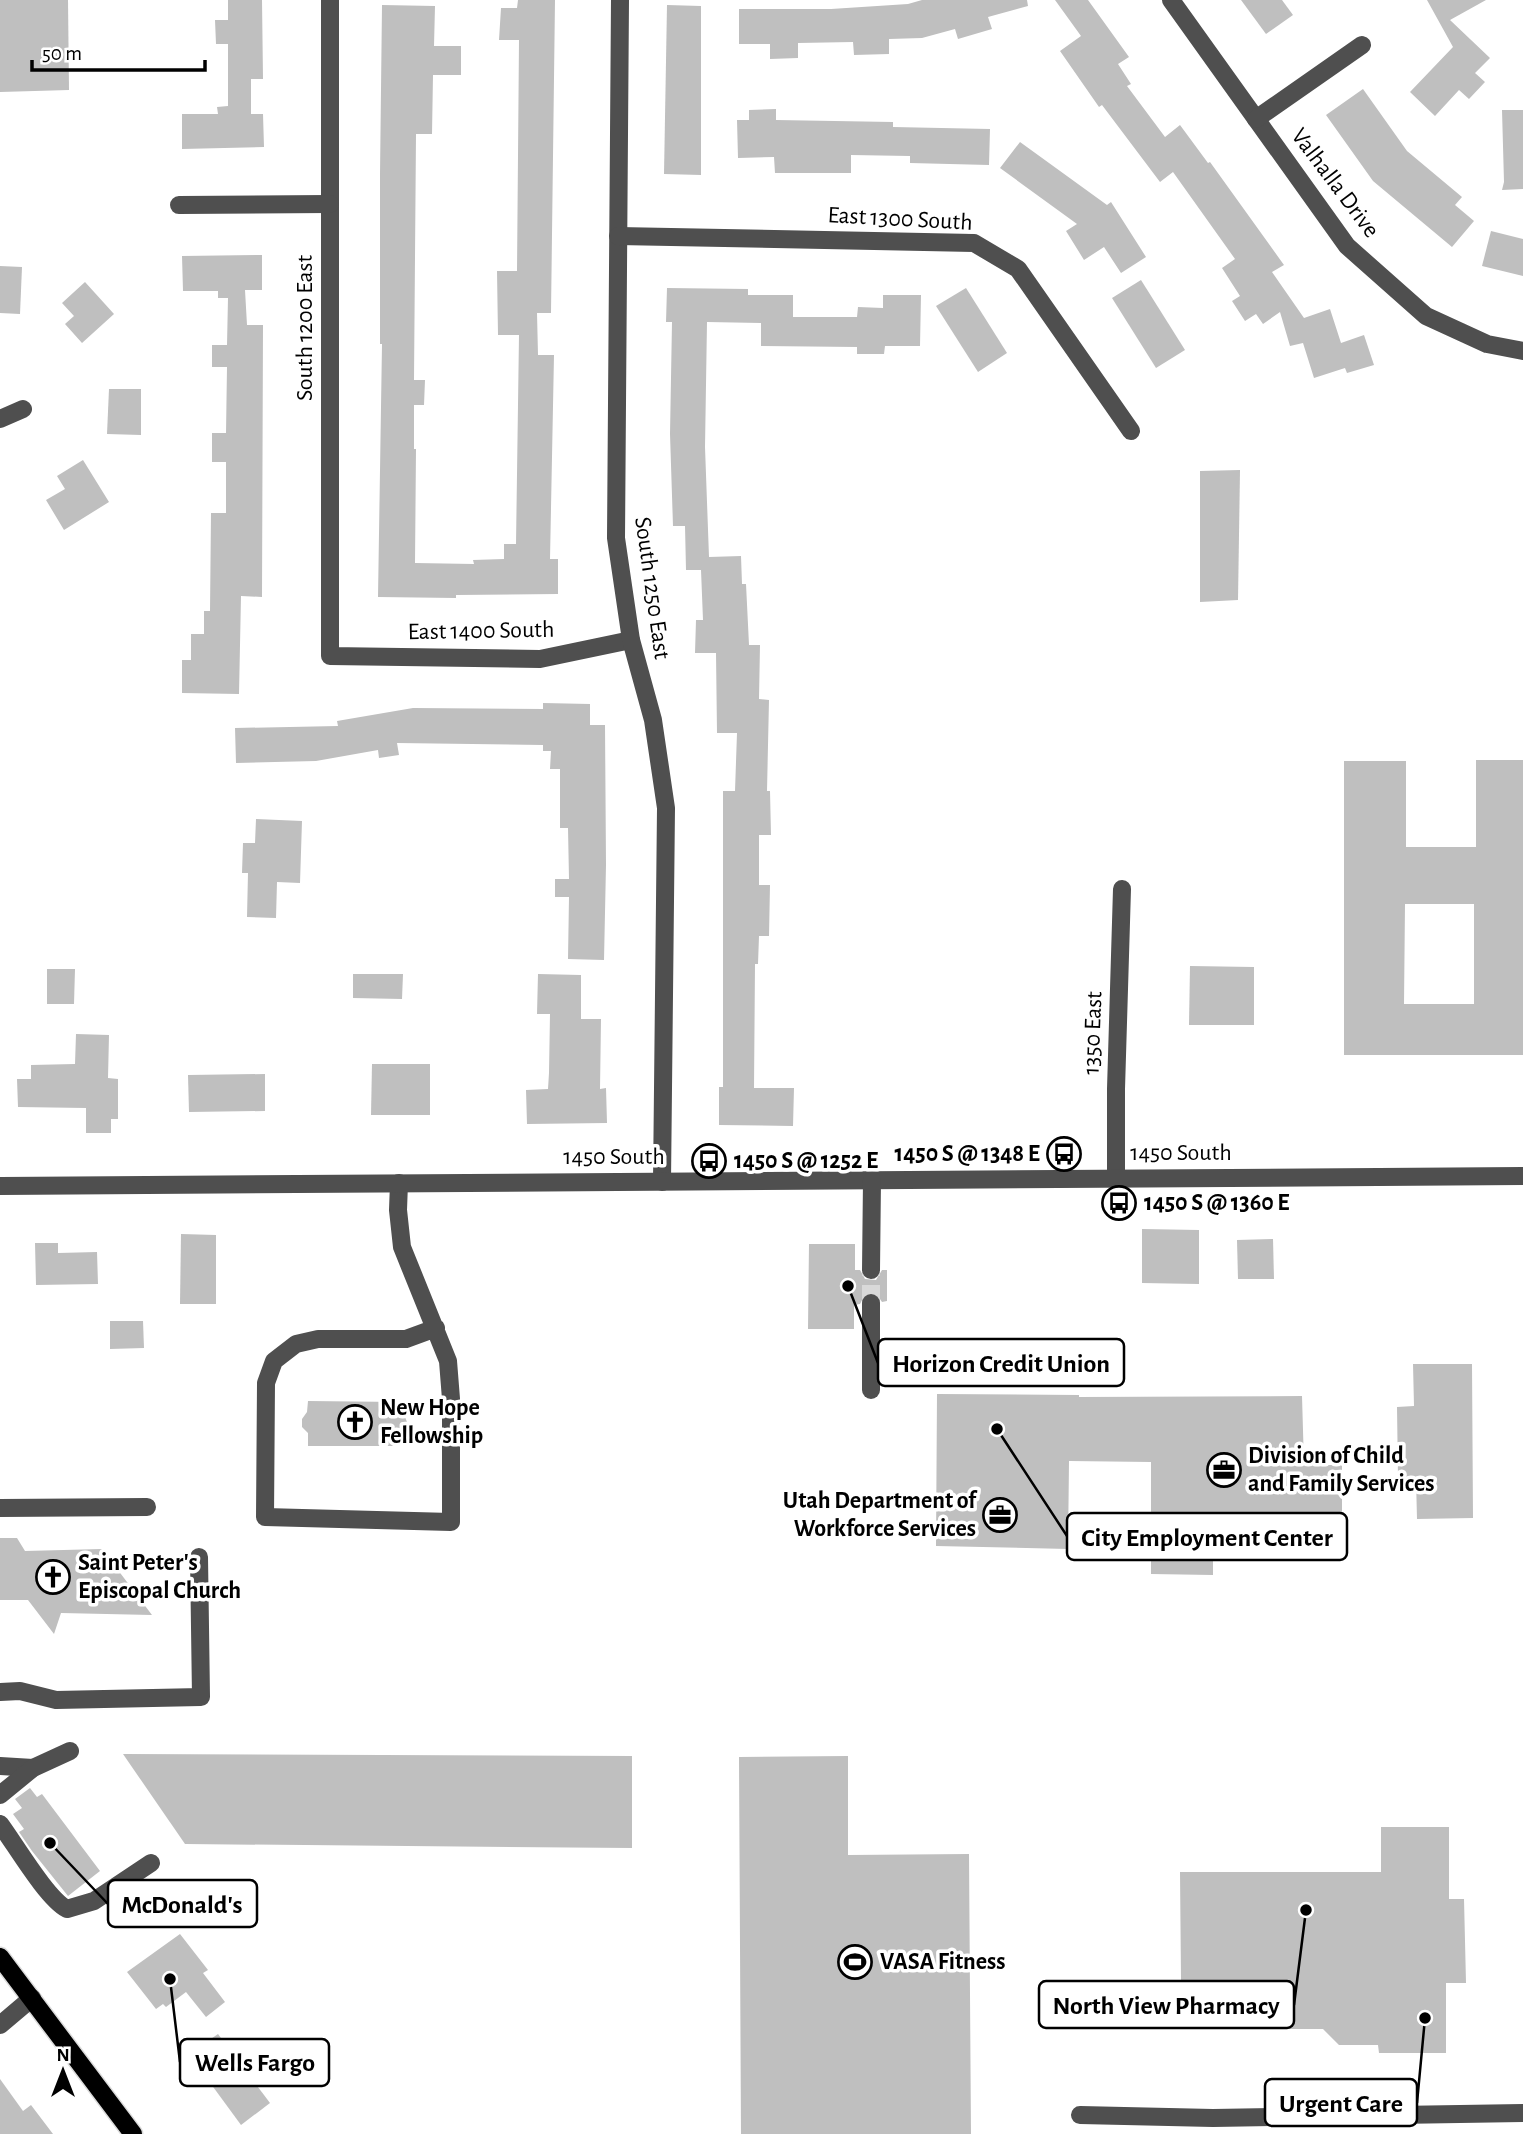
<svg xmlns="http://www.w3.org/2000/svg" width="1523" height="2134" viewBox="0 0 1523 2134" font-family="'Alegreya Sans',sans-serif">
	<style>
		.building { fill: #bfbfbf; fill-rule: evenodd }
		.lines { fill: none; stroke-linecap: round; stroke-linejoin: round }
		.minor-tunnel { stroke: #d9d9d9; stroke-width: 18; stroke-dasharray: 18 9; stroke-linecap: butt }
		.major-casing { stroke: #dbdbdb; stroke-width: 21 }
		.minor { stroke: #4f4f4f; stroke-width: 18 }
		.major { stroke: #000; stroke-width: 18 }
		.labels { text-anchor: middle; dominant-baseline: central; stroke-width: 7; stroke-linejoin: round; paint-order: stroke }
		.street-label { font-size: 24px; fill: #000; stroke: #fff }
		.poi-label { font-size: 24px; font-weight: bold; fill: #000; stroke: #fff; text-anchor: start }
		.leader { fill: none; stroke: #000; stroke-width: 2.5 }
		.callout-dot { fill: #000; stroke: #fff; stroke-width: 2.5 }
		.callout { fill: #fff; stroke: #000; stroke-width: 2.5 }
		.callout-label { font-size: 26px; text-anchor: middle; font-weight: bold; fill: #000 }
	</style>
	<rect width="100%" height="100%" fill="#fff"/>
	<!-- building -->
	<g class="building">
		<polygon points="0,0 68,0 69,90 0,92"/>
		<polygon points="228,0 262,0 263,79 251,79 251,114 263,114 264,147 182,149 182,114 218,114 217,107 228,106 228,44 216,44 215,20 228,20"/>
		<polygon points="518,0 555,0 551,313 537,313 538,355 554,355 550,559 558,559 558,594 456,595 456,598 378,597 382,344 380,344 380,174 382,5 435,6 434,46 461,46 461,75 433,75 432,134 416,134 414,380 425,380 424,405 414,405 414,449 416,449 415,563 474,564 473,560 504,559 504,544 516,544 519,335 498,335 497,271 517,271 519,40 499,40 501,8 517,8"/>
		<polygon points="922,0 1027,0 1028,6 988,17 992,29 958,39 955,29 922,38 889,39 889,54 854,55 853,42 798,43 798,58 770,59 770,44 739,44 739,9 831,9 908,4"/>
		<polygon points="1055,0 1088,0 1129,57 1118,64 1131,84 1127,86 1165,137 1180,125 1208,163 1210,162 1284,265 1272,272 1304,318 1330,309 1341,343 1364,335 1374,365 1347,373 1345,368 1314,378 1303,343 1290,346 1280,312 1263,324 1256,314 1245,321 1232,301 1240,296 1222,268 1235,259 1173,172 1160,182 1102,105 1099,107 1060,51 1081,36"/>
		<polygon points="1241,0 1282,0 1293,15 1266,34"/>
		<polygon points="1427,0 1486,0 1450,20 1490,58 1475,73 1485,82 1469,99 1459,90 1435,116 1410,92 1453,47"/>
		<polygon points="667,5 701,6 701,175 664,174"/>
		<polygon points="1363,89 1407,151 1462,197 1455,205 1474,221 1452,247 1373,181 1326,115"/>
		<polygon points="776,109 776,120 893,122 893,127 990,129 989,165 910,163 910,156 851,155 851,173 775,173 774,157 738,158 737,120 749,120 749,110"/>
		<polygon points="1502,110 1523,110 1523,189 1502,190 1504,182"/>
		<polygon points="1020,142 1107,205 1111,202 1146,257 1121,273 1104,247 1084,260 1066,231 1077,224 1000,168"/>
		<polygon points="1491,231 1523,239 1523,276 1482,266"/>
		<polygon points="262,255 262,290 245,290 247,325 263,325 262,597 241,596 239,694 182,693 182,660 191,660 191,634 204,634 204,611 210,611 211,513 226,513 226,462 212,462 212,433 226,433 227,367 212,367 212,345 227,345 228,298 218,298 218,291 183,291 182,256"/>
		<polygon points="0,266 22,267 20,314 0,313"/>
		<polygon points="1141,280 1185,350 1156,368 1112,298"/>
		<polygon points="85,282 114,314 82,343 65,324 74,316 62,303"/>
		<polygon points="667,288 748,289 748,295 793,295 793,317 857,317 858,307 883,308 883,295 921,295 920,346 885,346 884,354 857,354 857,347 761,346 761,323 707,322 705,447 709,557 741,556 742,584 746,584 749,645 760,645 759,699 769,700 767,791 770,791 771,835 759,835 759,885 770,885 769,936 759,936 758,964 755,964 754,1088 794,1088 793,1126 719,1125 719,1087 723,1087 723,791 735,791 737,733 717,733 716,653 695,653 696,620 703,620 701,570 686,570 685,526 673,526 670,434 672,322 666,322"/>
		<polygon points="966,288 1007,353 978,372 936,306"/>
		<polygon points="109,389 141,389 141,435 107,434"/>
		<polygon points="83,460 109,502 64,530 46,500 65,489 57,476"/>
		<polygon points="1240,470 1238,600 1200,602 1200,471"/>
		<polygon points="543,703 590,704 590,725 605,725 606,865 604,960 568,959 569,897 555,897 555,879 569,879 568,828 560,828 560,769 550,769 551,751 543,751 543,745 397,743 399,755 379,758 378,750 316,761 236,763 235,728 338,726 337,721 413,708 543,709"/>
		<path d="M1476,760H1523V1055H1344V761H1406V847H1476ZM1405,904H1474V1004H1404Z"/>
		<polygon points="256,819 302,821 300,883 277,882 276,918 247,917 248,873 242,873 243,843 255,843"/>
		<polygon points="1190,966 1254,967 1254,1025 1189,1025"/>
		<polygon points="47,969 75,969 74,1004 47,1004"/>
		<polygon points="353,974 403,974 402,999 353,998"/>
		<polygon points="538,974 581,975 581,1019 601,1019 600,1089 606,1088 607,1123 527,1124 526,1090 548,1089 549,1073 550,1014 537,1014"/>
		<polygon points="76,1034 109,1035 108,1078 118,1079 118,1119 111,1119 111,1133 86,1133 86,1108 18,1107 17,1079 31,1079 31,1065 75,1064"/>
		<polygon points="372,1064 430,1064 430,1115 371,1115"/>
		<polygon points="265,1074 265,1111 189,1112 188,1075"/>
		<polygon points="1142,1229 1199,1230 1199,1284 1142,1283"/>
		<polygon points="181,1234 216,1235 216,1304 180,1304"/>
		<polygon points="1273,1239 1274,1279 1238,1279 1237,1240"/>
		<polygon points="35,1243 58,1243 58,1253 97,1252 98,1284 36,1285"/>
		<polygon points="809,1244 855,1244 855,1270 860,1270 865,1279 876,1280 882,1270 887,1270 887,1301 882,1302 876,1293 865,1294 860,1304 854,1305 854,1329 808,1329"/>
		<polygon points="110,1321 143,1321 144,1348 110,1349"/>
		<polygon points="1413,1364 1472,1364 1473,1518 1417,1519 1416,1479 1398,1479 1397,1407 1414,1406"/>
		<polygon points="937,1394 1079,1395 1079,1397 1302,1396 1304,1465 1342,1465 1342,1530 1213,1531 1213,1575 1151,1574 1151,1462 1069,1461 1068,1549 936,1546"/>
		<polygon points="308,1401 399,1402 407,1422 407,1431 398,1446 308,1446 308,1433 302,1427 302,1419 307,1412"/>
		<polygon points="0,1538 17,1538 25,1551 102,1549 152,1615 61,1613 54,1634 28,1600 0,1600"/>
		<polygon points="123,1754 632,1756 632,1848 185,1844"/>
		<polygon points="848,1756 848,1855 969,1854 971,2134 741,2134 739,1757"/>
		<polygon points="30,1788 37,1797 42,1794 100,1871 68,1896 32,1851 19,1832 24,1829 13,1814 22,1808 15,1799"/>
		<polygon points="1381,1827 1449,1827 1449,1899 1464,1899 1466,1983 1446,1983 1446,2053 1379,2053 1378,2045 1339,2045 1323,2029 1287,2029 1287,2000 1248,2003 1248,1980 1181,1980 1180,1872 1381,1872"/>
		<polygon points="180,1934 208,1970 203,1973 225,2002 206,2017 186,1992 166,2007 163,2004 156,2009 127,1972"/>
		<polygon points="218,2034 270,2103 241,2125 189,2054"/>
		<polygon points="0,2079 23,2111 31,2105 53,2134 0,2134"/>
	</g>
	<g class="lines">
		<!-- minor-tunnel -->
		<polyline class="minor-tunnel" points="871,1303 871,1270"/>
		<!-- major casing -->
		<g class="major-casing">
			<polyline id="major" points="0,1957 133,2134"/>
		</g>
		<!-- minor -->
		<g class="minor">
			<polyline points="330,0 330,656 540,659 631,640"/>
			<polyline points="620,0 616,538 631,640 653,720 666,808 662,1182"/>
			<polyline points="1171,0 1347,246 1426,316 1487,344 1523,351"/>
			<polyline points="1256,119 1362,45"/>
			<polyline points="179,205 330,204"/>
			<polyline points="618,236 974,243 1018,269 1131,431"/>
			<polyline points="0,419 23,409"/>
			<polyline points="1116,1178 1116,1089 1122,889"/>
			<polyline points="399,1183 398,1210 402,1247 448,1361 451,1399 451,1522 265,1517 266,1383 274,1361 296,1344 318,1339 406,1339 436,1328"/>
			<polyline points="0,1186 1523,1176"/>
			<polyline points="871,1270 872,1180"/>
			<polyline points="871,1390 871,1303"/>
			<polyline points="0,1508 147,1507"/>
			<polyline points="0,1692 20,1691 56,1700 201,1697 199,1557"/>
			<polyline points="0,1766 33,1768"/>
			<polyline points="0,1795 33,1768 70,1751"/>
			<path d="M0,1824C15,1844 47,1899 67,1909L94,1901L151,1863"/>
			<polyline points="0,2025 32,1998"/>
			<polyline points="1080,2115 1213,2118 1523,2113"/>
		</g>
		<!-- major -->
		<use href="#major" class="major"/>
	</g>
	<!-- icons -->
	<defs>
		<g id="bus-ring" transform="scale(1.75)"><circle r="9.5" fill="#fff" stroke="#000" stroke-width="1.5"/><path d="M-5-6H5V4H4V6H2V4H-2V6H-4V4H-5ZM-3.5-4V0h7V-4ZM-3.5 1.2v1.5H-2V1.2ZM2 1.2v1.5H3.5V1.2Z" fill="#000"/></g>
		<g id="church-ring" transform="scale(1.75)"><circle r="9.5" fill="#fff" stroke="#000" stroke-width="1.5"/><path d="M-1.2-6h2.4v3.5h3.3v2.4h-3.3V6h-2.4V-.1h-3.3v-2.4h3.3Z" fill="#000"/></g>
		<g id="office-ring" transform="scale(1.75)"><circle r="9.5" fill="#fff" stroke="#000" stroke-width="1.5"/><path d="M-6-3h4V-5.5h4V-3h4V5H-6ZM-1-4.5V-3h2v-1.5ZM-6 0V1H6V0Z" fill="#000"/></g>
		<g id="stadium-ring" transform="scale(1.75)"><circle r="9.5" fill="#fff" stroke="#000" stroke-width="1.5"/><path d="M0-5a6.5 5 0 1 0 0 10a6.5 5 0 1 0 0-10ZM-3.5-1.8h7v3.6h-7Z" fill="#000"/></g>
	</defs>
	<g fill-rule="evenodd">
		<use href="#bus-ring" x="1064" y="1154"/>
		<use href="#bus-ring" x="709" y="1161"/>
		<use href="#bus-ring" x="1119" y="1203"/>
		<use href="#church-ring" x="355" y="1422"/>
		<use href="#office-ring" x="1224" y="1470"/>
		<use href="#office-ring" x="1000" y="1515"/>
		<use href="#church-ring" x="53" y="1577"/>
		<use href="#stadium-ring" x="855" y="1962"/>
	</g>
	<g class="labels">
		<!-- street labels -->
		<g class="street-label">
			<text transform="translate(1335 183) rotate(53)">Valhalla Drive</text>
			<text transform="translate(900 219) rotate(3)">East 1300 South</text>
			<text transform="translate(305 328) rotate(-90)">South 1200 East</text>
			<text transform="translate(652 588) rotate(82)">South 1250 East</text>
			<text transform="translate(481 631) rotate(-1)">East 1400 South</text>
			<text transform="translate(1093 1033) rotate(-88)">1350 East</text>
			<text x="1181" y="1153">1450 South</text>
			<text x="614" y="1157">1450 South</text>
		</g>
		<!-- poi labels -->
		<g class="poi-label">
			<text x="1040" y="1154" text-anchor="end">1450 S @ 1348 E</text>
			<text x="734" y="1161">1450 S @ 1252 E</text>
			<text x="1144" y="1203">1450 S @ 1360 E</text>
			<text x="380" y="1408">New Hope<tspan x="380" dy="28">Fellowship</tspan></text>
			<text x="1248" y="1456">Division of Child<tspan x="1248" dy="28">and Family Services</tspan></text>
			<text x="976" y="1501" text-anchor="end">Utah Department of<tspan x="976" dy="28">Workforce Services</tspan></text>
			<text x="78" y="1563">Saint Peter's<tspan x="78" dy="28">Episcopal Church</tspan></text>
			<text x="880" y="1962">VASA Fitness</text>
		</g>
	</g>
	<!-- callouts -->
	<path class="leader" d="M848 1286L878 1363M997 1429L1067 1536M50 1843L108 1904M1306 1910L1294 2005M170 1979L180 2062M1425 2018L1417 2103"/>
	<g class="callout-dot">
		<circle cx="848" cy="1286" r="7"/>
		<circle cx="997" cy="1429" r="7"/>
		<circle cx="50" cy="1843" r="7"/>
		<circle cx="1306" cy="1910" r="7"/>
		<circle cx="170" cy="1979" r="7"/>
		<circle cx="1425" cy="2018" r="7"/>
	</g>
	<g class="callout">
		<rect x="878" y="1339" width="246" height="47" rx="7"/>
		<rect x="1067" y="1513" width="280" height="47" rx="7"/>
		<rect x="108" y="1880" width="149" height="47" rx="7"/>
		<rect x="1039" y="1981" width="255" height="47" rx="7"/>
		<rect x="180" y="2039" width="149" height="47" rx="7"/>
		<rect x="1265" y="2079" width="152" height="47" rx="7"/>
	</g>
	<g class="callout-label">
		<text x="1001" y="1372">Horizon Credit Union</text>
		<text x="1207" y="1546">City Employment Center</text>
		<text x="182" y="1913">McDonald's</text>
		<text x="1166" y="2014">North View Pharmacy</text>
		<text x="255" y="2071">Wells Fargo</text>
		<text x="1341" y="2112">Urgent Care</text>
	</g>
	<!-- north arrow -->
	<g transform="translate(63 2071)" stroke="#ffffff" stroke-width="5" paint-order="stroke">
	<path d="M0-5L12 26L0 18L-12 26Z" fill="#000000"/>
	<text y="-10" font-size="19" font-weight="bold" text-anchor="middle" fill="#000000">N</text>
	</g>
	<!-- scale -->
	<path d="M32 60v10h173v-10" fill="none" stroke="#000000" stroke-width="3.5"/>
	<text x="42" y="60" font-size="21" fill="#000000" stroke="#ffffff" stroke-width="5" paint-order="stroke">50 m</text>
</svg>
